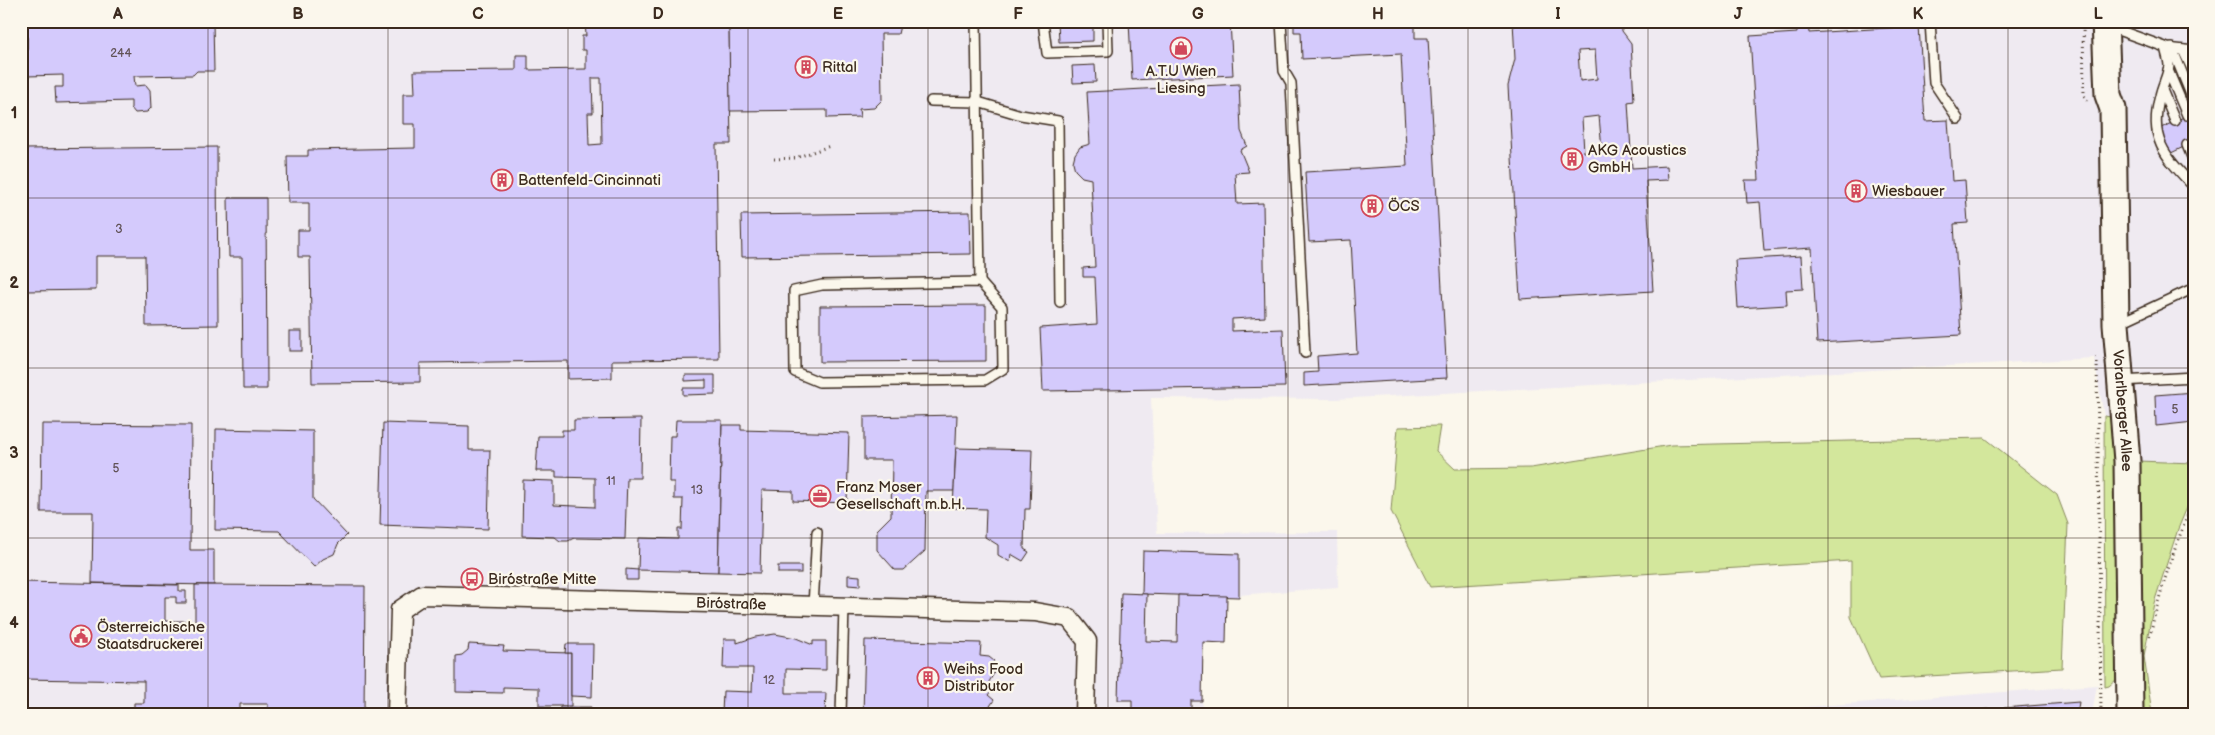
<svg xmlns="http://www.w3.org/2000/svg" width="2215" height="735" viewBox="0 0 2215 735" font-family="'Balsamiq Sans',sans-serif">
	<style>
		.built { fill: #efeaf1 }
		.green { fill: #d3e79c; stroke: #87885d }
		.building { fill: #d4cafc; stroke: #3b2a1e; fill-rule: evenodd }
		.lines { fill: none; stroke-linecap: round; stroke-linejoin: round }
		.service-casing { stroke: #3b2a1e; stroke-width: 12 }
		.minor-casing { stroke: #3b2a1e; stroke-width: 21 }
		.secondary-casing { stroke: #3b2a1e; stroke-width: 29 }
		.path { stroke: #3b2a1e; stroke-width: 3; stroke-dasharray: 1 4; stroke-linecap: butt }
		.service { stroke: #fbf7ec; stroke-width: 9 }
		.minor { stroke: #fbf7ec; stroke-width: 18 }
		.secondary { stroke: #fbf7ec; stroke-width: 25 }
		.grid { fill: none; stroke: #3b2a1e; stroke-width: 1; stroke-opacity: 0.55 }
		.labels { text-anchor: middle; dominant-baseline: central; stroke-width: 4.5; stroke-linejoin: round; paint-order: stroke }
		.number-label { font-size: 12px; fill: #615256 }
		.poi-label { font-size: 15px; fill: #3b2a1e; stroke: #fbf7ec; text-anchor: start }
		.street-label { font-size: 15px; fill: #3b2a1e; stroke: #fbf7ec }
		.neatline { fill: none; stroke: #3b2a1e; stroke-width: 2 }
		.grid-label { font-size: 16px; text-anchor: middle; font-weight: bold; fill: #3b2a1e }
	</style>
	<rect width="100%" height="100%" fill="#fbf7ec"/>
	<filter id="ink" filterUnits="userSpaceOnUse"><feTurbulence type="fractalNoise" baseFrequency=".02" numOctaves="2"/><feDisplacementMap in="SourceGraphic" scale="10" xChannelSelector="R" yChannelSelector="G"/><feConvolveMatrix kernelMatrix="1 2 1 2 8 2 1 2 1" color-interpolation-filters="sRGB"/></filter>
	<g filter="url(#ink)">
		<!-- built -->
		<g class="built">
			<polygon points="21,21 2194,21 2194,463 2114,460 2111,418 2104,416 2094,358 1335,399 1151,398 1157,533 1337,532 1338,587 1227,596 1226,643 1203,642 1202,701 1204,714 21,714"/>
			<polygon points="2097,685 2092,714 1787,714 1804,707"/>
		</g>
		<!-- green -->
		<g class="green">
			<polygon points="2104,416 2111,417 2114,460 2117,679 2109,686 2105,687"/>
			<polygon points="1440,426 1436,451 1455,469 1531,468 1671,445 1985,438 2057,495 2068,524 2062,668 1879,679 1851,617 1851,561 1430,587 1391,511 1398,427"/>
			<polygon points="2137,461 2194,463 2194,491 2178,529 2154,603 2144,656 2152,714 2139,714"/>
		</g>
		<!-- building -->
		<g class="building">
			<polygon points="27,21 213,21 214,71 197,71 193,75 134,76 135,86 146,85 150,90 151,108 147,112 135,113 131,108 131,101 56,103 55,87 63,87 63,75 27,76"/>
			<path d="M585,21H729L731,144H716L719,359L612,360V378L568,379V361L420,363V382L312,383L310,257H298V230H309V203H288L287,156H308V150L415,148V124H403V94H415L414,71L516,70V55H528V70L586,69V50H582V36H586ZM592,78H601L602,144L589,145L588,113H593Z"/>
			<polygon points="729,21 901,21 898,34 881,34 882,100 874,108 859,109 860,117 827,118 827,110 730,111"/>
			<polygon points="1058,21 1093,21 1093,41 1059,42"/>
			<polygon points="1129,21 1230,21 1233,75 1132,80"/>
			<polygon points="1294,21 1421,21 1421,25 1415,25 1415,38 1428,38 1447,378 1304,386 1304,373 1318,372 1317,356 1357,353 1351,240 1309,242 1305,172 1407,166 1401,54 1302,59 1301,32 1294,32"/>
			<path d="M1513,21H1621L1622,31L1631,43L1634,101L1628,102L1632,168L1667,166L1668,180L1646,181L1653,291L1520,299L1508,86L1515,59ZM1595,50L1597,79L1580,81L1578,51ZM1599,116L1602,150L1584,152L1582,118Z"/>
			<polygon points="1797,21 1808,21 1809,33 1919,26 1925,121 1948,120 1952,181 1965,180 1968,223 1954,224 1961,335 1817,343 1812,248 1764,251 1760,202 1747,203 1745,180 1759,180 1750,36 1797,33"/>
			<polygon points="21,35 27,35 27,71 21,72"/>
			<polygon points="1095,65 1096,82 1073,83 1072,66"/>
			<polygon points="1239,84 1241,131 1247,146 1240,150 1249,172 1235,173 1237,204 1263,203 1265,317 1232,319 1232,331 1283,329 1285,387 1043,391 1040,328 1097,324 1095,277 1083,277 1083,268 1095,267 1091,179 1082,177 1075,170 1073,162 1075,154 1080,147 1090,144 1087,92"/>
			<polygon points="2194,112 2194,142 2169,154 2157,130"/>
			<polygon points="217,147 218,325 146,326 145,256 96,256 96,290 25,291 24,257 21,257 23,149"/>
			<polygon points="228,198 266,198 267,389 243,389 242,257 229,257"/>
			<polygon points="970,212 971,254 742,257 741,215"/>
			<polygon points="1801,256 1803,289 1786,290 1787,305 1738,308 1735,260"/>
			<polygon points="986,305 986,361 820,362 820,306"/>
			<rect x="289" y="331" width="13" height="20"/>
			<polygon points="685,375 715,375 715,394 683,395 683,388 706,388 706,380 685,381"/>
			<polygon points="2194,392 2194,422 2156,426 2155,395"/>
			<polygon points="957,415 954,491 926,491 925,551 904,570 895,570 877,550 877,530 891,516 892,460 864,460 864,417"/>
			<polygon points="641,419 640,478 627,478 625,539 574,538 568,541 560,541 555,537 522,536 523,480 554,481 554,505 595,507 595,478 556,477 556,471 536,471 538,436 562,436 562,430 574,430 574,420"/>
			<polygon points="676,420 722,420 718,572 638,570 639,538 678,539 678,529 682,529 683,499 674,499 674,482 669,482 670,436 675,436"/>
			<polygon points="383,423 469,426 469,450 490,450 488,529 380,525"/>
			<polygon points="42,424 191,425 190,550 214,550 214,585 92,583 93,512 41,512"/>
			<polygon points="722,425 741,425 741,430 849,433 847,503 793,501 793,491 762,490 760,573 718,572"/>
			<polygon points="216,429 313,431 313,499 347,535 338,544 334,554 323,559 314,567 279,531 215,530"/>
			<polygon points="956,448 1032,450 1030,509 1025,509 1024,549 1029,552 1023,561 1011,554 1010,562 998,555 998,545 985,537 986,509 953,508"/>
			<polygon points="1143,551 1239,554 1239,597 1142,594"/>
			<rect x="778" y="566" width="23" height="7"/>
			<polygon points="626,569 638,570 638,580 626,580"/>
			<polygon points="848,575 860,576 860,586 848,585"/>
			<polygon points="21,582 179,585 179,591 186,591 186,603 176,603 176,597 165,597 165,621 195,621 195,585 365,586 364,714 268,714 268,704 240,704 240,714 134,714 134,703 144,703 144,681 21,679"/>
			<polygon points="1121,593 1147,594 1146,641 1177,642 1178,595 1227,596 1226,643 1203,642 1202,701 1191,701 1191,714 1132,714 1132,700 1118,700"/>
			<polygon points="775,634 796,638 813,645 813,641 826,641 826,670 786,669 786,693 826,693 825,714 722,714 723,691 752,692 753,668 723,668 724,639 737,639 737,643 755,637"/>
			<polygon points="865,640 981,643 980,656 989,657 994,661 988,669 994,673 989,682 994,687 988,695 994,700 985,714 863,714"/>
			<polygon points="469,644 504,646 503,651 571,653 571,706 539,706 539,688 503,687 503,693 456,692 456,656 462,655 468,650"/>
			<polygon points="566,644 593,644 592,697 571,696 571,653 565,653"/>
			<polygon points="2079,702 2077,714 1928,714"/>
			<polygon points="560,707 591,707 591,714 559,714"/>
		</g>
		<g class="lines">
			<!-- service casing -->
			<g class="service-casing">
				<g id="service">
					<polyline points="976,21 980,282"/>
					<polyline points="1043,21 1047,53 1108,51 1107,21"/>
					<polyline points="1281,21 1284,71 1291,83 1305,353"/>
					<polyline points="1930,21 1934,83 1958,119"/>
					<path d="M2118,30L2165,47C2166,53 2169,60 2169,66C2168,75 2162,86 2160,96C2148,139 2165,156 2194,187"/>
					<polyline points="2167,48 2194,51"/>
					<polyline points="2172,48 2194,102"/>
					<polyline points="2183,50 2194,73"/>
					<polyline points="2168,70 2187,115"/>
					<polyline points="2162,90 2175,121"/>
					<polyline points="931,101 978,102 1021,115 1058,121 1060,302"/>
					<polyline points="2187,145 2194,162"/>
					<polygon points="980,282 1002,307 1003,369 985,380 819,382 795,372 794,291 822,285"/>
					<polyline points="2119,323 2194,288"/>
					<polyline points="2121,381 2194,377"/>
					<polyline points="813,607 817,532"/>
					<polyline points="841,714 844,607"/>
				</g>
			</g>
			<!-- minor casing -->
			<g class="minor-casing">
				<g id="minor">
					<path id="s1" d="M397,714L400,610L422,595L1035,612L1069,618L1087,641L1085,714"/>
				</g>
			</g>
			<!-- secondary casing -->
			<g class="secondary-casing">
				<g id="secondary">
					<path id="s2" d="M2105,21L2108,95L2113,109L2116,324L2127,461L2130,714"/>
				</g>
			</g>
			<!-- path -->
			<g class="path">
				<polyline points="2083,21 2084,95 2089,104"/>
				<polyline points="774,159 795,158 830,146"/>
				<polyline points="2097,357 2101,714"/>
				<path d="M2150,636C2160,588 2176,544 2194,499"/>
			</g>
			<!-- service -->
			<use href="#service" class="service"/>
			<!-- minor -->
			<use href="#minor" class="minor"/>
			<!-- secondary -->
			<use href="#secondary" class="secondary"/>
		</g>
	</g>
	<!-- grid -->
	<path class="grid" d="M208,21V714M388,21V714M568,21V714M748,21V714M928,21V714M1108,21V714M1288,21V714M1468,21V714M1648,21V714M1828,21V714M2008,21V714M21,198H2194M21,368H2194M21,538H2194"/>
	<!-- icons -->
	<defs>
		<g id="shop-ring" transform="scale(1.125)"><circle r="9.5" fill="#fbf7ec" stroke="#d1495b" stroke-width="1.5"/><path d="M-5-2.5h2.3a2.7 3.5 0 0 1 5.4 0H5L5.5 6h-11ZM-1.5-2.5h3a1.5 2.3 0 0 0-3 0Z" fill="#d1495b"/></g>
		<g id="building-ring" transform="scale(1.125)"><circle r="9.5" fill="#fbf7ec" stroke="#d1495b" stroke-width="1.5"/><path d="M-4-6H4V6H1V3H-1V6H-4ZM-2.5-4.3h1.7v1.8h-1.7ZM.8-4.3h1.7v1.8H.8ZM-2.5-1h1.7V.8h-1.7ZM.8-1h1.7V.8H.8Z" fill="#d1495b"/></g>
		<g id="office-ring" transform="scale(1.125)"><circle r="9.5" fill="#fbf7ec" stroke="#d1495b" stroke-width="1.5"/><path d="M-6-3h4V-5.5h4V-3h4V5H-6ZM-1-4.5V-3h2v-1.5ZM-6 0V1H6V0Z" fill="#d1495b"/></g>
		<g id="bus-ring" transform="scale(1.125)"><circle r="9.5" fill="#fbf7ec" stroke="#d1495b" stroke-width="1.5"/><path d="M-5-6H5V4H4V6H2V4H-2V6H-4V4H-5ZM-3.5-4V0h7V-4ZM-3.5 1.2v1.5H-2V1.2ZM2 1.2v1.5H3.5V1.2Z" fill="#d1495b"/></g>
		<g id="civic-ring" transform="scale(1.125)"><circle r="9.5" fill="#fbf7ec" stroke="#d1495b" stroke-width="1.5"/><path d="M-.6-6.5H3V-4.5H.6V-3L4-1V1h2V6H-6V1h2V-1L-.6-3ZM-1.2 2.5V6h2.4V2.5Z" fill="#d1495b"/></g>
	</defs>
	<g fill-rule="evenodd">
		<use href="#shop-ring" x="1181" y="48"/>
		<use href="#building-ring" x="806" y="67"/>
		<use href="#building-ring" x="1572" y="159"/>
		<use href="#building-ring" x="502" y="180"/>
		<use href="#building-ring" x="1856" y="191"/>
		<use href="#building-ring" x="1372" y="206"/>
		<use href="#office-ring" x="820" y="496"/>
		<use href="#bus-ring" x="472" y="579"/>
		<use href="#civic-ring" x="81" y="636"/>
		<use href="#building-ring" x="928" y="678"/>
	</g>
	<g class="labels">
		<!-- number labels -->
		<g class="number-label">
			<text x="121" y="53">244</text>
			<text x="119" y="229">3</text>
			<text x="2175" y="409">5</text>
			<text x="116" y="468">5</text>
			<text x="611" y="481">11</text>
			<text x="697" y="490">13</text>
			<text x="769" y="680">12</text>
		</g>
		<!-- poi labels -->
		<g class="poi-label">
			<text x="822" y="67">Rittal</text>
			<text x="1181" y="71" text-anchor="middle">A.T.U Wien<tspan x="1181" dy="17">Liesing</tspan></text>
			<text x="1588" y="150">AKG Acoustics<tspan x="1588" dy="17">GmbH</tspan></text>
			<text x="518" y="180">Battenfeld-Cincinnati</text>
			<text x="1872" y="191">Wiesbauer</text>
			<text x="1388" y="206">ÖCS</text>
			<text x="836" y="487">Franz Moser<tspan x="836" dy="17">Gesellschaft m.b.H.</tspan></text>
			<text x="488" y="579">Biróstraße Mitte</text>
			<text x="97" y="627">Österreichische<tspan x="97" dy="17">Staatsdruckerei</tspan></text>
			<text x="944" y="669">Weihs Food<tspan x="944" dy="17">Distributor</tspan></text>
		</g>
		<!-- street labels -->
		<g class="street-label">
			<text stroke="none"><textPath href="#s2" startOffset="391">Vorarlberger Allee</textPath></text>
			<text stroke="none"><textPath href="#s1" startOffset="440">Biróstraße</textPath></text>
		</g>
	</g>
	<!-- margin -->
	<rect width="2215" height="735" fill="none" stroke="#fbf7ec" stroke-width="55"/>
	<rect x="28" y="28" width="2160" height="680" class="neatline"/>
	<g class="grid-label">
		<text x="118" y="19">A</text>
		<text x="298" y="19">B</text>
		<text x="478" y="19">C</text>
		<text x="658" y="19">D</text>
		<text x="838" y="19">E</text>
		<text x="1018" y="19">F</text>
		<text x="1198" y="19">G</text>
		<text x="1378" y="19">H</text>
		<text x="1558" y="19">I</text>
		<text x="1738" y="19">J</text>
		<text x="1918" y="19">K</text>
		<text x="2098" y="19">L</text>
		<text x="14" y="118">1</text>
		<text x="14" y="288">2</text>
		<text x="14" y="458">3</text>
		<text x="14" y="628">4</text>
	</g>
</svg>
